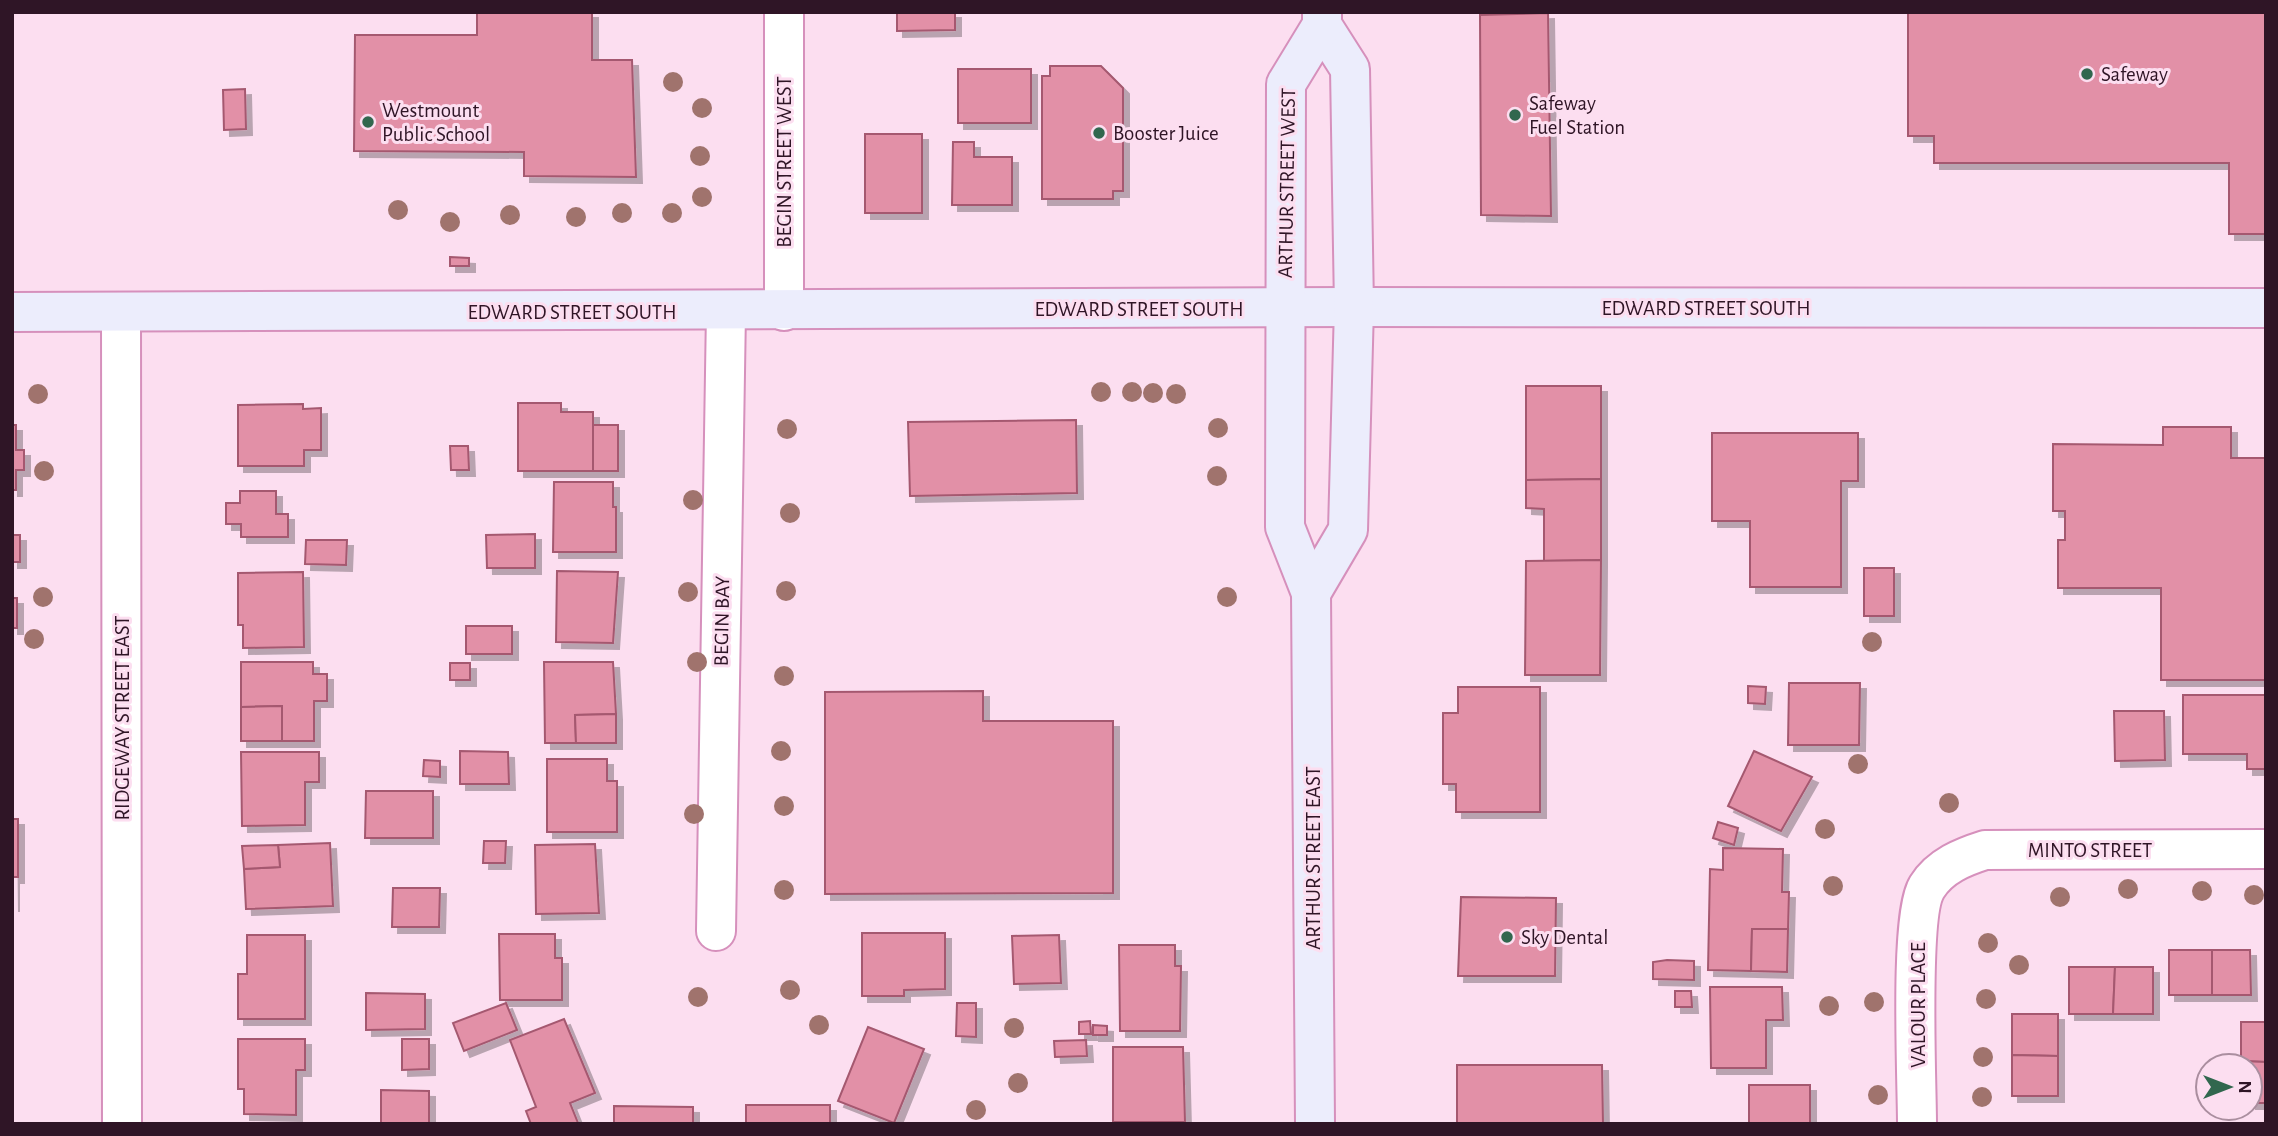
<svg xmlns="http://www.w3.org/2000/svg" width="2278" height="1136" viewBox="0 0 2278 1136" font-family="'Alegreya Sans',sans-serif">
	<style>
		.building { fill: #e290a7; stroke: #a55970; stroke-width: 2; filter: url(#shadow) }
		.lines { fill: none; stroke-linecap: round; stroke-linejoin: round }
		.street-casing { stroke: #d690bc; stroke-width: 42 }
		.secondary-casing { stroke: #d690bc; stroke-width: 42 }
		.street { stroke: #fff; stroke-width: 38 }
		.secondary { stroke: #ecedfc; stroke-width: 38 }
		.tree { fill: #a0736d }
		.poi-dot { fill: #31674e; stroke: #fcdef0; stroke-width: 2.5 }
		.labels { text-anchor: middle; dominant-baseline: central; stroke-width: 6; stroke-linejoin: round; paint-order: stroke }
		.poi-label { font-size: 21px; fill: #2f1526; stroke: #fcdef0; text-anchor: start }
		.street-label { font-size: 21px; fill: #2f1526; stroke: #fcdef0 }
	</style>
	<defs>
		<filter id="shadow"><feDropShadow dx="6" dy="6" stdDeviation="0" flood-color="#0004"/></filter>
	</defs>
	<rect width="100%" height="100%" fill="#fcdef0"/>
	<!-- building -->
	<g class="building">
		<polygon points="477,12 592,12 592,60 632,60 636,177 524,176 524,152 354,151 355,35 477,35"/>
		<polygon points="897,12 955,12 955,30 897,31"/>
		<polygon points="1908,12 2266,12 2266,234 2229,234 2229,163 1934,163 1934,136 1908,136"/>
		<polygon points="1548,13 1551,216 1481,215 1480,15"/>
		<polygon points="1050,66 1101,66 1123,88 1123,191 1113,191 1113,199 1042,199 1042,76 1050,76"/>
		<rect x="958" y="69" width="73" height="54"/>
		<polygon points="245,89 246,129 224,130 223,90"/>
		<rect x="865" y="134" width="57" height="79"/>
		<polygon points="953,142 974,142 974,157 1012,157 1012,205 952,205"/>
		<polygon points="450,257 469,258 469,266 450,266"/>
		<polygon points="1526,386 1601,386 1601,479 1526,480"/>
		<polygon points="518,403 561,403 561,412 593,412 593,471 518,471"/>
		<polygon points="303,404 303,409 321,408 321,450 304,450 304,466 238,466 238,405"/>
		<polygon points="1076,420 1077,493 910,496 908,422"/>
		<polygon points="12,425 16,425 16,450 24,450 24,470 16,470 16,490 12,490"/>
		<rect x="593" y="425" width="25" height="46"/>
		<polygon points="2163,427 2231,427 2231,458 2266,458 2266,680 2161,680 2161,588 2058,588 2058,540 2065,540 2065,511 2053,511 2053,444 2163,445"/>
		<polygon points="1712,433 1858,433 1858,481 1841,481 1841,587 1750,587 1750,521 1712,521"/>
		<polygon points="450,446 468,446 469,470 451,470"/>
		<polygon points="1601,479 1601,560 1544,561 1544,509 1526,508 1526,480"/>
		<polygon points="554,482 613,482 613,507 616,507 616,552 553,552"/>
		<polygon points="240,491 276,491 276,514 288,514 288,537 241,537 241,524 226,524 226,503 240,503"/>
		<polygon points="535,534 535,568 487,568 486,535"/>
		<rect x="12" y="535" width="8" height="27"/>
		<polygon points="306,540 347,540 346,565 305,564"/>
		<polygon points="1601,560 1600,675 1525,675 1526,561"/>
		<rect x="1864" y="568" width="30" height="48"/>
		<polygon points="557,571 618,572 613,643 556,642"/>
		<polygon points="303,572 304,647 243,648 243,625 238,625 238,573"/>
		<rect x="12" y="598" width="5" height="30"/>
		<rect x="466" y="626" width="46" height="28"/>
		<polygon points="241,662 313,662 313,674 327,674 327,701 314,701 314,741 282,741 282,706 241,707"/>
		<polygon points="544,662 613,662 616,714 575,715 576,743 545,743"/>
		<rect x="450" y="663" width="20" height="17"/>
		<polygon points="1789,683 1860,683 1859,745 1788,745"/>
		<polygon points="1748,686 1766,687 1765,704 1748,703"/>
		<polygon points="1458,687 1540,687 1540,812 1456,812 1456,784 1443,784 1443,713 1458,713"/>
		<polygon points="983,691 983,721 1113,721 1113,893 825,894 825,692"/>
		<polygon points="2183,695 2266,695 2266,769 2247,769 2247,754 2183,754"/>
		<polygon points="282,706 282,741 241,741 241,707"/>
		<polygon points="2114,711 2164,711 2165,760 2115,761"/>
		<polygon points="616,714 616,743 576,743 575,715"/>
		<polygon points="460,751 508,752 509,784 460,784"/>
		<polygon points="1754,751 1812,777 1781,831 1728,806"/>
		<polygon points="241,752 319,752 319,782 305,782 305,825 242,826"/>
		<polygon points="547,759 607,759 607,781 617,781 617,832 547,832"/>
		<polygon points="424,760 440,761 440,777 423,776"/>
		<polygon points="366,791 433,791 433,838 365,838"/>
		<polygon points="12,819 18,819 18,877 13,877 13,906"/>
		<polygon points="1718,822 1738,828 1734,845 1713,838"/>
		<polygon points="484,841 506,841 505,863 483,863"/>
		<polygon points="330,843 333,906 246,909 244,869 280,867 278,845"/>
		<polygon points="595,844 599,913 536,914 535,845"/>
		<polygon points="278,845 280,867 244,869 242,846"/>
		<polygon points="1723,848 1783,849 1782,892 1789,892 1788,929 1752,929 1751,971 1708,970 1710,869 1723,870"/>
		<polygon points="393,888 440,888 439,927 392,927"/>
		<polygon points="1461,897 1556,898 1555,976 1458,976"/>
		<polygon points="1752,929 1788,929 1787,972 1751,971"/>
		<polygon points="862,933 945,933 945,989 904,990 904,996 862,996"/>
		<polygon points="499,934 555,934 555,958 562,958 562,1000 500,1000"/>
		<polygon points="247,935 305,935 305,1019 238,1019 238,974 247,974"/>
		<polygon points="1059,935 1061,983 1014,984 1012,936"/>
		<polygon points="1119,945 1175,945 1175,966 1181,966 1180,1031 1120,1031"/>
		<rect x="2169" y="950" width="43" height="45"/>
		<polygon points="2212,950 2250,950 2251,995 2212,995"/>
		<polygon points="1667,960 1694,961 1694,980 1653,979 1653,962"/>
		<polygon points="2069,967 2115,967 2113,1014 2069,1014"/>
		<polygon points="2115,967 2153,967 2153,1014 2113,1014"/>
		<polygon points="1710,987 1782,987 1783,1020 1766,1020 1766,1068 1711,1068"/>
		<polygon points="1675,991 1691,991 1692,1007 1675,1007"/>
		<polygon points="366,993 425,994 425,1029 366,1030"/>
		<polygon points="506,1003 517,1030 464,1051 453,1023"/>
		<polygon points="957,1003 976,1003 976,1037 956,1036"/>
		<polygon points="2012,1014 2058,1014 2058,1056 2012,1055"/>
		<polygon points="564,1019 595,1093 570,1103 578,1123 531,1124 526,1111 536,1107 510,1040"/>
		<polygon points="1090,1021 1091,1034 1079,1034 1079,1022"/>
		<polygon points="2241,1022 2266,1022 2266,1062 2241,1061"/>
		<polygon points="1093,1025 1107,1026 1107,1035 1093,1035"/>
		<polygon points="868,1027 924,1049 894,1123 838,1101"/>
		<polygon points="238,1039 305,1039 305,1070 296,1070 296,1115 244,1114 244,1089 238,1089"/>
		<polygon points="402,1039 429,1039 429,1069 402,1070"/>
		<polygon points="1086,1040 1087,1056 1055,1057 1054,1041"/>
		<polygon points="1113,1047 1183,1047 1185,1122 1113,1122"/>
		<polygon points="2012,1055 2058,1056 2058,1096 2012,1096"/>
		<polygon points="2241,1061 2266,1062 2266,1103 2250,1103 2250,1066 2241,1066"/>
		<polygon points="1457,1065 1602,1065 1603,1124 1457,1124"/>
		<rect x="1749" y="1085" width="61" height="39"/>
		<polygon points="381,1090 429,1091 429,1124 381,1124"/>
		<rect x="746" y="1105" width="84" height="19"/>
		<polygon points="614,1106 693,1107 693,1124 614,1124"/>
	</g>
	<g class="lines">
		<!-- street casing -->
		<g class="street-casing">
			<g id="street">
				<polyline points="784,12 784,311"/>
				<polyline points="121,313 122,1124"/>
				<polyline points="716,931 726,311"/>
				<path d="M1917,1124C1917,1081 1909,915 1927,887C1940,866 1963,857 1985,850L2266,849"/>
			</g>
		</g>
		<!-- secondary casing -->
		<g class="secondary-casing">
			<g id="secondary">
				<polyline points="12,312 1354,307 2266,308"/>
				<polyline points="1311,593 1348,530 1354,307 1350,69 1322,25 1322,12"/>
				<polyline points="1315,1124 1311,593 1285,527 1286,84 1322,25"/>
			</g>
		</g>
		<!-- street -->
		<use href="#street" class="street"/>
		<!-- secondary -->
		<use href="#secondary" class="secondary"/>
	</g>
	<!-- trees -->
	<g class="tree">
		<circle cx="673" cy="82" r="10"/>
		<circle cx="702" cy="108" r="10"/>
		<circle cx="700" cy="156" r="10"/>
		<circle cx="702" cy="197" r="10"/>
		<circle cx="398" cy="210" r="10"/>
		<circle cx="622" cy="213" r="10"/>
		<circle cx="672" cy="213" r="10"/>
		<circle cx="510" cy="215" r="10"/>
		<circle cx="576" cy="217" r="10"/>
		<circle cx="450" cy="222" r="10"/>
		<circle cx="1101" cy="392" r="10"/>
		<circle cx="1132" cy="392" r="10"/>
		<circle cx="1153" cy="393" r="10"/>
		<circle cx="38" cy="394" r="10"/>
		<circle cx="1176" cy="394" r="10"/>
		<circle cx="1218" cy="428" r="10"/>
		<circle cx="787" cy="429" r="10"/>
		<circle cx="44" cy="471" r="10"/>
		<circle cx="1217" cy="476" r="10"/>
		<circle cx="693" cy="500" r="10"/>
		<circle cx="790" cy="513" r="10"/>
		<circle cx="786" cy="591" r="10"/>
		<circle cx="688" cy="592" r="10"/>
		<circle cx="43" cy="597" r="10"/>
		<circle cx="1227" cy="597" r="10"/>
		<circle cx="34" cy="639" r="10"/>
		<circle cx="1872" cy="642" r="10"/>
		<circle cx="697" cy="662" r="10"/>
		<circle cx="784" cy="676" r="10"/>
		<circle cx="781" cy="751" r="10"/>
		<circle cx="1858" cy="764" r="10"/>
		<circle cx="1949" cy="803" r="10"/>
		<circle cx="784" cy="806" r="10"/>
		<circle cx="694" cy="814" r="10"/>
		<circle cx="1825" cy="829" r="10"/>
		<circle cx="1833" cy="886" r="10"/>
		<circle cx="2128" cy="889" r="10"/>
		<circle cx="784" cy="890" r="10"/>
		<circle cx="2202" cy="891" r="10"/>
		<circle cx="2254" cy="895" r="10"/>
		<circle cx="2060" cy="897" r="10"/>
		<circle cx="1988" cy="943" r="10"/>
		<circle cx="2019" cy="965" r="10"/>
		<circle cx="790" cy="990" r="10"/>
		<circle cx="698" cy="997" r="10"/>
		<circle cx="1986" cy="999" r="10"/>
		<circle cx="1874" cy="1002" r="10"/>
		<circle cx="1829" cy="1006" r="10"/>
		<circle cx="819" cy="1025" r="10"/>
		<circle cx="1014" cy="1028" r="10"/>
		<circle cx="1983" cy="1057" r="10"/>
		<circle cx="1018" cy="1083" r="10"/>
		<circle cx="1878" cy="1095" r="10"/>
		<circle cx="1982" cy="1097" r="10"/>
		<circle cx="976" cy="1110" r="10"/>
	</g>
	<!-- markers -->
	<g class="poi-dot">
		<circle cx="2087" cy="74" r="7"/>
		<circle cx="1515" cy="115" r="7"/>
		<circle cx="368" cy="122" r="7"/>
		<circle cx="1099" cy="133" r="7"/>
		<circle cx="1507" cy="937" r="7"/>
	</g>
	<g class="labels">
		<!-- poi labels -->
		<g class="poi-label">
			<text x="2101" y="74">Safeway</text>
			<text x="1529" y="103">Safeway<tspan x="1529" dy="24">Fuel Station</tspan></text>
			<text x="382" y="110">Westmount<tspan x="382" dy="24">Public School</tspan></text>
			<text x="1113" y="133">Booster Juice</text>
			<text x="1521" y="937">Sky Dental</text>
		</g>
		<!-- street labels -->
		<g class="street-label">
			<text transform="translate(784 162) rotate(-90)">BEGIN STREET WEST</text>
			<text transform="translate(1287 183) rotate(-89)">ARTHUR STREET WEST</text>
			<text x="1706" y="308">EDWARD STREET SOUTH</text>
			<text x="1139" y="309">EDWARD STREET SOUTH</text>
			<text x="572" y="312">EDWARD STREET SOUTH</text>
			<text transform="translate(722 621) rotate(-89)">BEGIN BAY</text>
			<text transform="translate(122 718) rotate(-90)">RIDGEWAY STREET EAST</text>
			<text x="2090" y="850">MINTO STREET</text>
			<text transform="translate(1313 858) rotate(-90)">ARTHUR STREET EAST</text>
			<text transform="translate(1918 1005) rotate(-90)">VALOUR PLACE</text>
		</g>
	</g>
	<!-- border -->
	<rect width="2278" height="1136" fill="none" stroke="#2f1526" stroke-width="28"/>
	<!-- north arrow -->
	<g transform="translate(2229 1087) rotate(90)"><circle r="33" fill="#fcdef0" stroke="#aa8e9f" stroke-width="2"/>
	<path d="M0-5L12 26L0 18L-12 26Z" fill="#31674e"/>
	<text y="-10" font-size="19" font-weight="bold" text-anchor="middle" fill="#2f1526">N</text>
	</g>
</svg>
